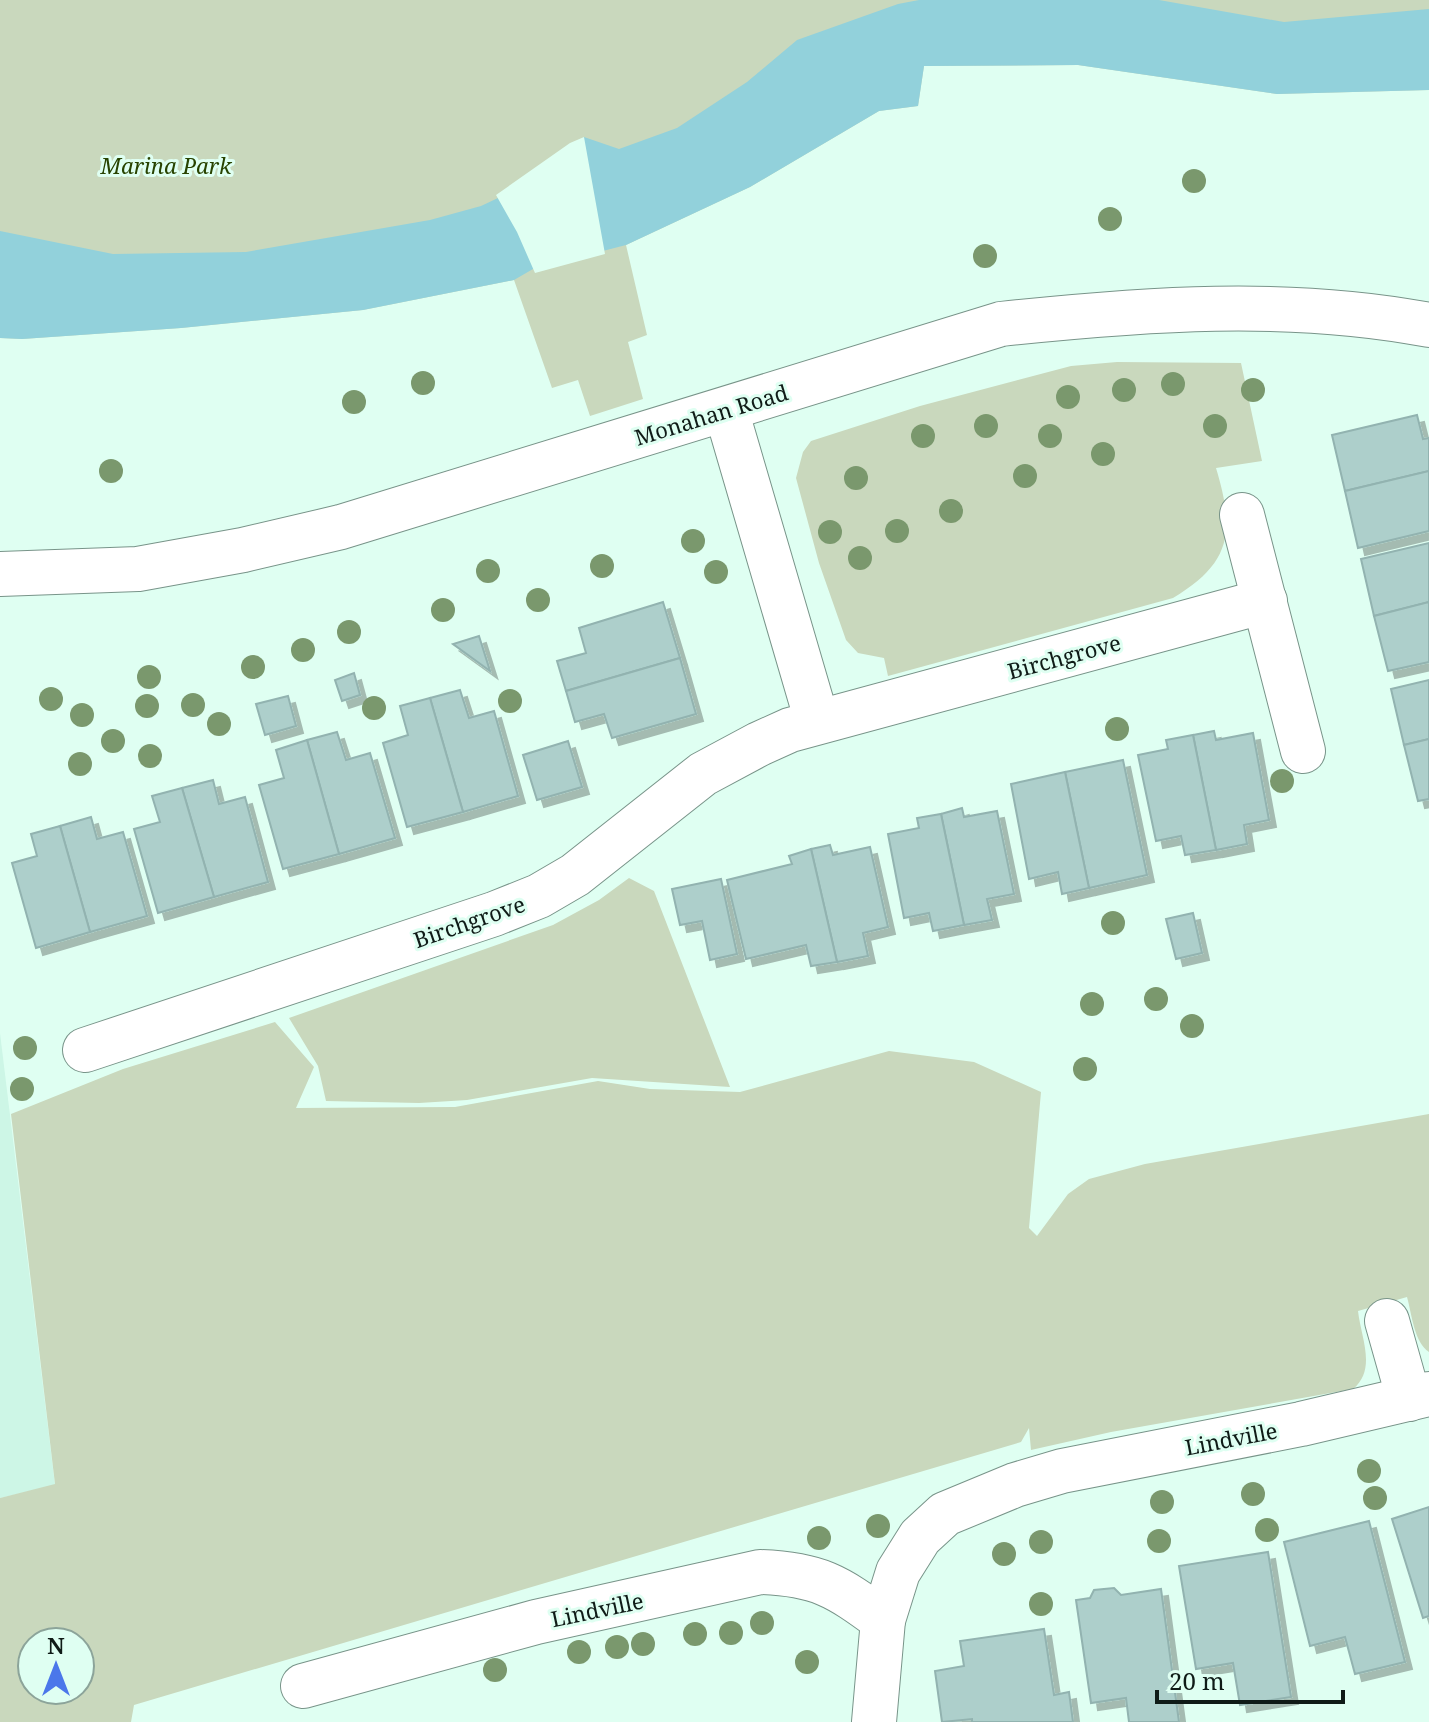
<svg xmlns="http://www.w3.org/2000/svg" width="1429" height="1722" viewBox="0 0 1429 1722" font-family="'Noto Serif',serif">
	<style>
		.built { fill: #cdf6e6 }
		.green { fill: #c9d8bd; fill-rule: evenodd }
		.water { fill: #92d1db }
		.pier { fill: #dffff2 }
		.building { fill: #adcfcb; stroke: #92b3b0; stroke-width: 2; filter: url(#shadow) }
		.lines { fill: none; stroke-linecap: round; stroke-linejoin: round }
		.street-casing { stroke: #789489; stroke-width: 46 }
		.secondary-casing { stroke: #789489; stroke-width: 46 }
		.street { stroke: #fff; stroke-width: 44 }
		.secondary { stroke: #fff; stroke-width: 44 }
		.tree { fill: #7a986d }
		.labels { text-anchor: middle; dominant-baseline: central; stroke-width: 6; stroke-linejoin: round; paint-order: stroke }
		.park-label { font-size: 22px; font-style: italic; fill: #284300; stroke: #dffff2 }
		.street-label { font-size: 22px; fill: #0f1b17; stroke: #dffff2 }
	</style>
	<defs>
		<filter id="shadow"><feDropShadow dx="7" dy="7" stdDeviation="0" flood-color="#0004"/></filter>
	</defs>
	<rect width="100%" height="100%" fill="#dffff2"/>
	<!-- built -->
	<polygon class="built" points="0,1033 55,1485 0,1498"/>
	<!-- green -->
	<g class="green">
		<polygon points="0,0 1429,0 1429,90 1277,94 1078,65 924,66 918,106 879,111 750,187 626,245 647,335 628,342 643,399 590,416 578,380 552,388 514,280 363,310 181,328 22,339 0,338"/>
		<path d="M1117,362L1241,363L1262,461L1216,468C1235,531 1232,563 1173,598L888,676L884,658L858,653L846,640L819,563L796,478L803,452L811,441L920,406L1071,366Z"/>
		<polygon points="629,878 654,891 730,1087 592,1078 467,1100 419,1103 326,1101 318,1066 289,1018 553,925 599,900"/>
		<path d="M275,1022L314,1067L296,1108L455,1107L598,1081L650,1089L740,1092L889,1051L974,1062L1041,1092L1029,1228L1037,1236L1068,1194L1089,1179L1145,1164L1429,1114V1352C1414,1342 1412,1315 1407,1297L1358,1311C1361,1338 1377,1369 1353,1389L1111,1432L1031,1450L1029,1428L1021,1442L134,1705L131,1722H0V1498L55,1484L11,1114L123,1069ZM32,1642H80V1690H32Z"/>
	</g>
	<!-- water -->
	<polygon class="water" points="919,0 1159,0 1284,22 1429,9 1429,90 1277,94 1078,65 924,66 918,106 879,111 750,187 626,245 533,269 514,280 363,310 181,328 22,339 0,338 0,231 113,254 246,252 430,220 481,206 498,198 584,137 619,149 677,128 747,82 797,40 898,4"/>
	<!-- pier -->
	<polygon class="pier" points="584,137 605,254 535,273 517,232 496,195 570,143"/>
	<!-- building -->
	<g class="building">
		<polygon points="1417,415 1423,439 1429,438 1429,471 1345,491 1332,435"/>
		<polygon points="1429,471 1429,531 1358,548 1345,491"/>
		<polygon points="1429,543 1429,602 1374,616 1361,559"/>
		<polygon points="663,602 680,658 566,691 557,661 586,653 579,628"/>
		<polygon points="1429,602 1429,662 1388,671 1374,616"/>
		<polygon points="479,636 490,671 453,644"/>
		<polygon points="680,658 696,714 612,738 604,714 575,722 566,691"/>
		<polygon points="354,673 360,695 342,701 335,680"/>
		<polygon points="1429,680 1429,739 1404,745 1391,689"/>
		<polygon points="460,690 469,718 494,711 518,796 463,812 430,698"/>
		<polygon points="288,696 296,726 265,735 256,704"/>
		<polygon points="430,698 463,812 407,827 383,743 408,735 400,706"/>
		<polygon points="1214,731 1216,740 1253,733 1269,820 1244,825 1247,844 1216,850 1193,735"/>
		<polygon points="337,732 346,760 370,753 395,838 339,854 307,740"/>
		<polygon points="1193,735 1216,850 1185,855 1181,836 1156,841 1138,755 1168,749 1166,740"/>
		<polygon points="1429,739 1429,799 1418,801 1404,745"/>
		<polygon points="307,740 339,854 283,869 259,785 284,778 276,750"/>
		<polygon points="568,741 582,787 537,800 523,755"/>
		<polygon points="1123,760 1147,875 1089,888 1065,772"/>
		<polygon points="1065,772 1089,888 1062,894 1058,872 1029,879 1011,784"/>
		<polygon points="213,780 219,804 245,797 268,882 214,897 182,788"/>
		<polygon points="182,788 214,897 158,913 134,829 160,822 152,796"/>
		<polygon points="962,808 964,817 997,811 1014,894 987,899 992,920 964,925 941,814"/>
		<polygon points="941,814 964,925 933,931 929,913 904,918 888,834 919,828 917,818"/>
		<polygon points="91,817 97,839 123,832 147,916 90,932 60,826"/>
		<polygon points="60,826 90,932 36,948 12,863 37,856 31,834"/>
		<polygon points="830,845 833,855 870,847 888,927 863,933 868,956 837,962 811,849"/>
		<polygon points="811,849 837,962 811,966 806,945 746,959 727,880 792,864 789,856"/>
		<polygon points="721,879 737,954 710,960 702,921 680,925 672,889"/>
		<polygon points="1193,913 1202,953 1176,959 1166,919"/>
		<polygon points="1429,1507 1429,1616 1423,1618 1392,1519"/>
		<polygon points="1369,1521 1405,1662 1355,1674 1345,1637 1310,1646 1284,1542"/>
		<polygon points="1268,1552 1291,1697 1240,1705 1233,1663 1196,1669 1179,1566"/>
		<polygon points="1114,1588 1121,1595 1161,1589 1179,1722 1129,1722 1126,1698 1091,1703 1076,1600 1090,1598 1094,1590"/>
		<polygon points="1044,1629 1054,1695 1069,1692 1073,1722 972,1722 972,1719 942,1722 935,1671 964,1666 960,1641"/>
	</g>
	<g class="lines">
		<!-- street casing -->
		<g class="street-casing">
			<g id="street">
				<polyline points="726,410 817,721"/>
				<polyline points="1242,515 1303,751"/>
				<polyline points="85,1050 494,914 539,896 575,875 703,774 759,744 790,730 1265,601"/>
				<polyline points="1387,1321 1409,1399"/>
				<path d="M303,1686L536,1622L760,1572C818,1574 837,1586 883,1620L898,1572L920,1537L945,1514L1015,1485L1062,1471L1301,1424L1429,1394"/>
				<polyline points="874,1722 883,1620"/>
			</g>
		</g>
		<!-- secondary casing -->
		<g class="secondary-casing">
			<path id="secondary" d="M0,574L138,569L243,550L341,527L1001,324C1143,309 1287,298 1429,325"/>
		</g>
		<!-- street -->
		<use href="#street" class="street"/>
		<!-- secondary -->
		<use href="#secondary" class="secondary"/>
	</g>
	<!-- trees -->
	<g class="tree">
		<circle cx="1194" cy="181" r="12"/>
		<circle cx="1110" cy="219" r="12"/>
		<circle cx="985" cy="256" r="12"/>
		<circle cx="423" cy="383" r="12"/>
		<circle cx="1173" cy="384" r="12"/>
		<circle cx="1124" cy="390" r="12"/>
		<circle cx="1253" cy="390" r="12"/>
		<circle cx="1068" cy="397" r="12"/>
		<circle cx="354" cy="402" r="12"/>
		<circle cx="986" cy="426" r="12"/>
		<circle cx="1215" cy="426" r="12"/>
		<circle cx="923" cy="436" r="12"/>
		<circle cx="1050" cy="436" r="12"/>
		<circle cx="1103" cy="454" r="12"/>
		<circle cx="111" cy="471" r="12"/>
		<circle cx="1025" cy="476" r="12"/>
		<circle cx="856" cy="478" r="12"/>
		<circle cx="951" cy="511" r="12"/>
		<circle cx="897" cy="531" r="12"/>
		<circle cx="830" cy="532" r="12"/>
		<circle cx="693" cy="541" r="12"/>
		<circle cx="860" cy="558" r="12"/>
		<circle cx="602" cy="566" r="12"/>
		<circle cx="488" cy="571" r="12"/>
		<circle cx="716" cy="572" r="12"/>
		<circle cx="538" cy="600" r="12"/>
		<circle cx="443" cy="610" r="12"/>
		<circle cx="349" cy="632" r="12"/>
		<circle cx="303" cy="650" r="12"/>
		<circle cx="253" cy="667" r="12"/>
		<circle cx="149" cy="677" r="12"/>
		<circle cx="51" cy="699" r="12"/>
		<circle cx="510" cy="701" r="12"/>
		<circle cx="193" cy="705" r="12"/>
		<circle cx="147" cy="706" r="12"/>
		<circle cx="374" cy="708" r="12"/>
		<circle cx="82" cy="715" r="12"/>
		<circle cx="219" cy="724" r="12"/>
		<circle cx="1117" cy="729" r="12"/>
		<circle cx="113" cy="741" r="12"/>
		<circle cx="150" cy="756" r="12"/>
		<circle cx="80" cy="764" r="12"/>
		<circle cx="1282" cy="781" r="12"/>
		<circle cx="1113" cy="923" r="12"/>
		<circle cx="1156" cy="999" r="12"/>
		<circle cx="1092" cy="1004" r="12"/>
		<circle cx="1192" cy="1026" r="12"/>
		<circle cx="25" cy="1048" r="12"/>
		<circle cx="1085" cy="1069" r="12"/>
		<circle cx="22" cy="1089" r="12"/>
		<circle cx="1369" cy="1471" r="12"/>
		<circle cx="1253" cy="1494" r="12"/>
		<circle cx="1375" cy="1498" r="12"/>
		<circle cx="1162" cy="1502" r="12"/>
		<circle cx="878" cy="1526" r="12"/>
		<circle cx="1267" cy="1530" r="12"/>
		<circle cx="819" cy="1538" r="12"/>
		<circle cx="1159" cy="1541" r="12"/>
		<circle cx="1041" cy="1542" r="12"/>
		<circle cx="1004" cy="1554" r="12"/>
		<circle cx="1041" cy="1604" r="12"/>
		<circle cx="762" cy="1623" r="12"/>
		<circle cx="731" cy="1633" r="12"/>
		<circle cx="695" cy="1634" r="12"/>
		<circle cx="643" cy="1644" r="12"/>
		<circle cx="617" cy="1647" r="12"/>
		<circle cx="579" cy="1652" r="12"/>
		<circle cx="807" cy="1662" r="12"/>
		<circle cx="495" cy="1670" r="12"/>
	</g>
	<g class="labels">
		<!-- park labels -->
		<g class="park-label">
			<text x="166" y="165">Marina Park</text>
		</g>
		<!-- street labels -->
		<g class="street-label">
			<text transform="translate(711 414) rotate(-17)">Monahan Road</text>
			<text transform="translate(1064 656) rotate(-15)">Birchgrove</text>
			<text transform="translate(469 921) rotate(-19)">Birchgrove</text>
			<text transform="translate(1231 1438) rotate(-11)">Lindville</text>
			<text transform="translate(597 1609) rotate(-12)">Lindville</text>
		</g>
	</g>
	<!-- north arrow -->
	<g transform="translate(56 1666)"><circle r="38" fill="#dffff2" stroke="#8ca49a" stroke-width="2"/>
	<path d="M0-6L14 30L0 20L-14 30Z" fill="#4b77ea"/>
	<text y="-12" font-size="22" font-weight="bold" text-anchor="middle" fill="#0f1b17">N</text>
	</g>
	<!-- scale -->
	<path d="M1157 1690v12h186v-12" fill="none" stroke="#0f1b17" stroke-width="4"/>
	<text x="1169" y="1690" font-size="24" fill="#0f1b17" stroke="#dffff2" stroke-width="6" paint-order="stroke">20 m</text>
</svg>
